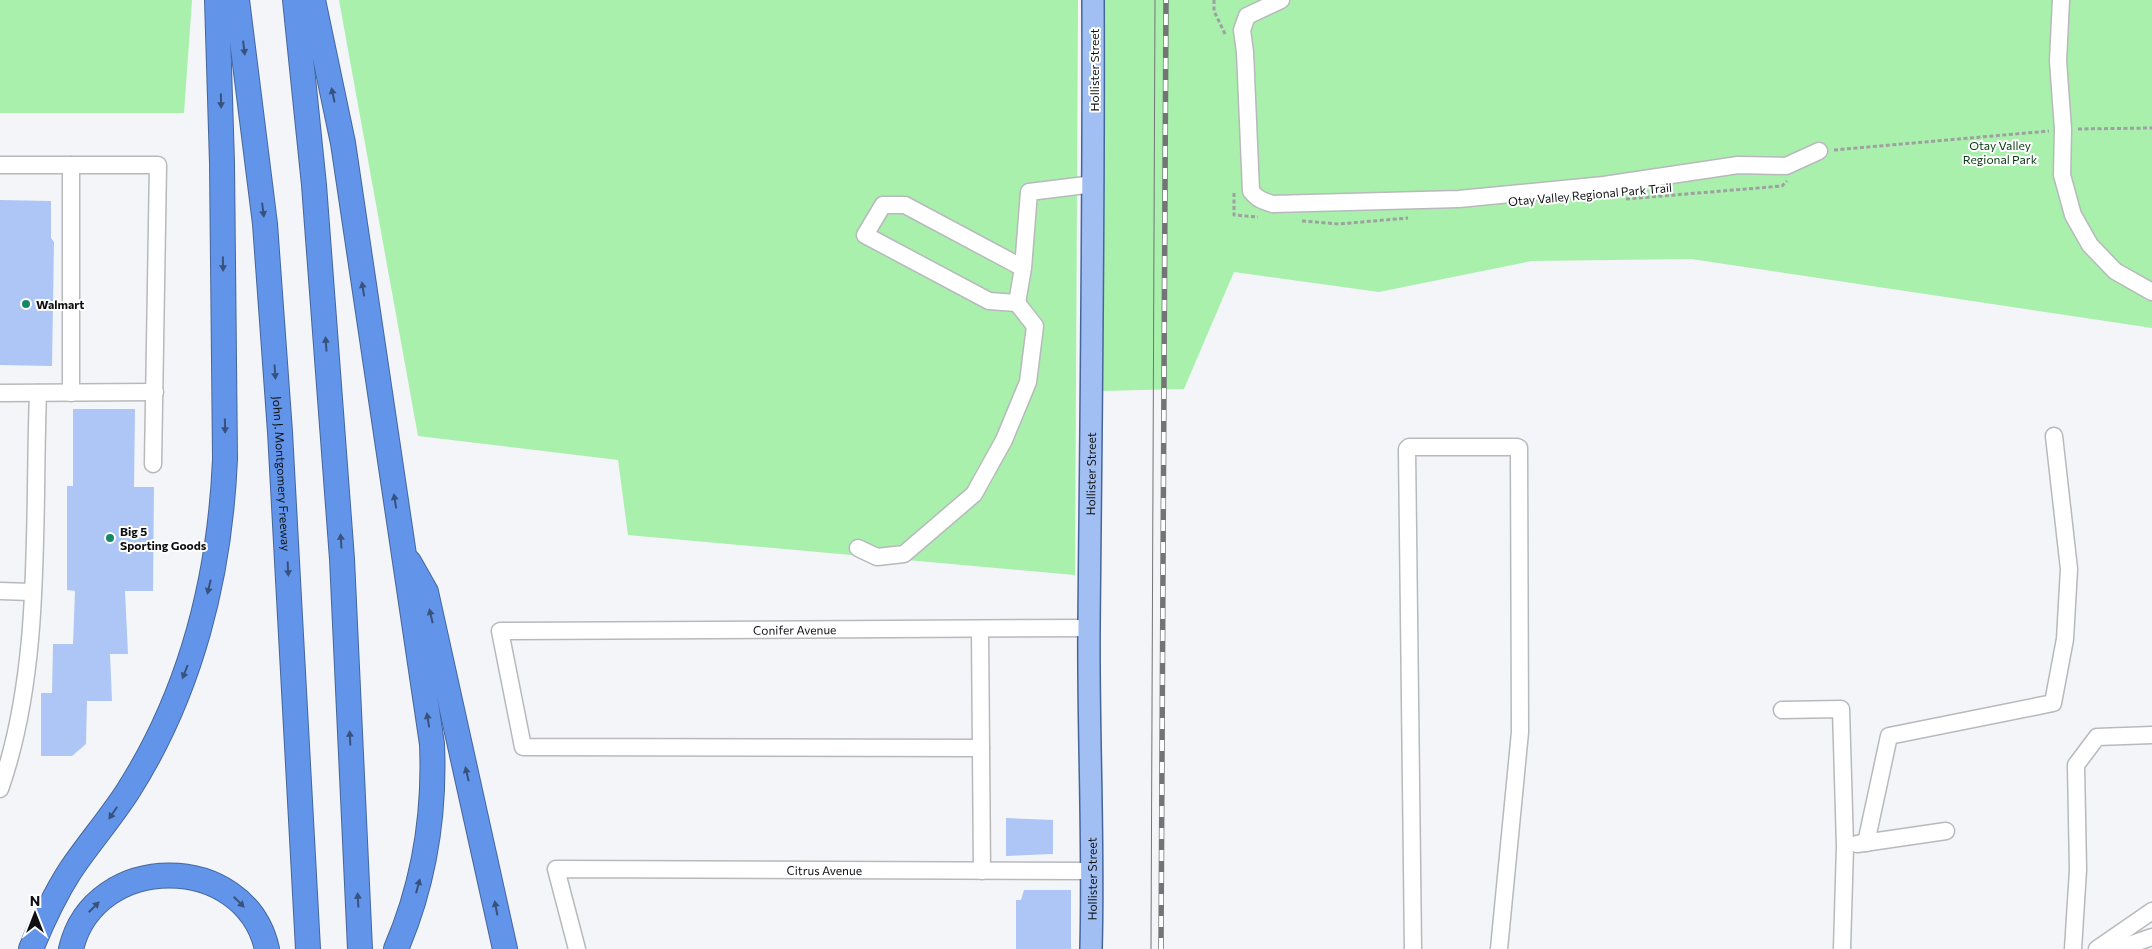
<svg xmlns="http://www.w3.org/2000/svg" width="2152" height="949" viewBox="0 0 2152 949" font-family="Commissioner,sans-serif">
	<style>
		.green { fill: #a9f0ac }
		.building { fill: #adc6f5 }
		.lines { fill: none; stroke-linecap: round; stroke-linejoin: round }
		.minor-casing { stroke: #b7b9bc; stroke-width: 19 }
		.major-casing { stroke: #45669d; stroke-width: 24 }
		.highway-casing { stroke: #45669d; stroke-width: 26 }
		.path { stroke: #9fa0a2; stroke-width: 3; stroke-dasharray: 4 2.5; stroke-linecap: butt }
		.minor { stroke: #fff; stroke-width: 16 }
		.major { stroke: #a1bff2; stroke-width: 21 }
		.highway { stroke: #6295e9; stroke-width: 24 }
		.tram { stroke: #737476; stroke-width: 1 }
		.rail-casing { stroke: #737476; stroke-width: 5.5 }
		.rail { stroke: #fff; stroke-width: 4; stroke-dasharray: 11; stroke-linecap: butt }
		.oneway { fill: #38527d }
		.poi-dot { fill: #168867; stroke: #fff; stroke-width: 2 }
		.labels { text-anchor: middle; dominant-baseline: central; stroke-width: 4; stroke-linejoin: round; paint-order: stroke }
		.street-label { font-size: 12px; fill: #0f1011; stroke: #fff }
		.park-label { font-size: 12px; fill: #02370b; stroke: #fff }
		.poi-label { font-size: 12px; font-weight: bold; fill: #0f1011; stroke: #fff; text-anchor: start }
	</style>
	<rect width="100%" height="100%" fill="#f4f5f8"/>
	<!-- green -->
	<g class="green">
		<polygon points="0,0 192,0 184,113 0,113"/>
		<polygon points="339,0 1078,0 1075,575 628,535 618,460 418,436"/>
		<polygon points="1103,0 2152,0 2152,328 1691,259 1532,261 1379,292 1234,272 1184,389 1101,391"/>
	</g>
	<!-- building -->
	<g class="building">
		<polygon points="0,200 51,201 51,238 54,242 52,366 0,365"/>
		<polygon points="73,409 135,409 134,487 154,487 153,591 125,591 128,654 110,654 112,701 87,701 86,744 72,756 41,756 41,693 52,693 53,644 73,644 75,591 67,590 67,486 73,486"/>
		<polygon points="1006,818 1053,820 1053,854 1006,856"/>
		<polygon points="1024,890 1071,890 1071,949 1016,949 1016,900 1021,900"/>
	</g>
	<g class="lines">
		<!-- minor casing -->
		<g class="minor-casing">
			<g id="minor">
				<path d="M1281,0L1247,16L1242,30L1245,52L1251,191C1257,199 1263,201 1273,204L1459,199L1604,185L1738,165L1786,166L1819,151"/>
				<polyline points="2061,0 2058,61 2063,129 2062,175 2073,215 2090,245 2115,271 2152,292"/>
				<polyline points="0,165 158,165 153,464"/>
				<polyline points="1023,268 905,205 883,205 865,235 989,301 1017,303 1023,268 1029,192 1094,184"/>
				<polyline points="0,393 155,392"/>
				<polyline points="71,393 71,165"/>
				<polyline points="858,548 877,557 904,554 974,494 1004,440 1028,382 1035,326 1017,303"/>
				<polyline points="0,591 32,592"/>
				<polyline points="980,630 982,871"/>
				<polyline points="1782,710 1841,709 1845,846 1842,949"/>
				<path id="s1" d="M981,748L523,747L500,631L1089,628"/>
				<path d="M0,789C43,667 33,521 38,393"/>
				<polyline points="1866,843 1889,736 2053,703 2065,639 2069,569 2054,436"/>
				<polyline points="1857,844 1946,831"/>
				<path id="s2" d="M577,949L556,869L1093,871"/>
				<polyline points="1413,949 1407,449 1409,447 1517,447 1519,448 1520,732 1499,949"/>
				<polyline points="2073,949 2078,870 2076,765 2097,737 2152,735"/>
				<polyline points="2097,949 2152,911"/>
				<polyline points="2117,949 2152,937"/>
			</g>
		</g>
		<!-- major casing -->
		<g class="major-casing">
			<g id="major">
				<path id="s3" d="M1091,949C1094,841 1088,733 1089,625C1091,416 1094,208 1093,0"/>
			</g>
		</g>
		<!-- highway casing -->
		<g class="highway-casing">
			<g id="highway">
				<path id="s4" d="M237,0L265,224L280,432L308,949"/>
				<polyline points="295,0 314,185 342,559 360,949"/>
				<path d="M313,0L343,143L432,744C435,814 424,884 396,949"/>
				<polyline points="409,562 426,592 505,949"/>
				<path d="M31,949C42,922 54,896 70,871C88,844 110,819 128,791C191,692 220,576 225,459L222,163L217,0"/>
				<path d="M71,949C94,851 245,851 267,949"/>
			</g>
		</g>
		<!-- path -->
		<g class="path">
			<polyline points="1214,0 1214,11 1226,36"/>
			<polyline points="2078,129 2152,128"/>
			<polyline points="1834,150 2049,131"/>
			<polyline points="1234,193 1234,215 1258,217"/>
			<polyline points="1626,199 1782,186 1787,181"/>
			<polyline points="1302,221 1339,224 1408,218"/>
		</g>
		<!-- minor -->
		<use href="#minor" class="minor"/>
		<!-- major -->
		<use href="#major" class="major"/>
		<!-- highway -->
		<use href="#highway" class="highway"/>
		<!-- tram -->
		<polyline class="tram" points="1151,949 1155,0"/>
		<!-- rail casing -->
		<g class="rail-casing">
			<polyline id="rail" points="1161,949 1166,0"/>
		</g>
		<!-- rail -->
		<use href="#rail" class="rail"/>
	</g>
	<!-- one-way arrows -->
	<defs><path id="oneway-solid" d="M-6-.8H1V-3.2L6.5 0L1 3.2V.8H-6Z" transform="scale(1.25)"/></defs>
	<g class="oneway">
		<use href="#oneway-solid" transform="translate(244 48) rotate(83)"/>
		<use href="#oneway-solid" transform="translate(333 95) rotate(-102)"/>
		<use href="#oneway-solid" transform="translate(221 101) rotate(89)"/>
		<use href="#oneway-solid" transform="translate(263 210) rotate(83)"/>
		<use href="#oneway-solid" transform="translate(223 264) rotate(89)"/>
		<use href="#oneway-solid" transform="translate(363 289) rotate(-99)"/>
		<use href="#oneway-solid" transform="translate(326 344) rotate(-94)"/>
		<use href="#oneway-solid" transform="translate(275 372) rotate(86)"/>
		<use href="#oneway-solid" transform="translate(225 426) rotate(89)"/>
		<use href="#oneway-solid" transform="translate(395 501) rotate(-99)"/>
		<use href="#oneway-solid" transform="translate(341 541) rotate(-94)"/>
		<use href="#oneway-solid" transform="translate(288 569) rotate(87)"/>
		<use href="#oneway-solid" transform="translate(209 587) rotate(103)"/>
		<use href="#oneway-solid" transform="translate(431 616) rotate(-103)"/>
		<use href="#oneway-solid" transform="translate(185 672) rotate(111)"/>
		<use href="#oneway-solid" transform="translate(428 720) rotate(-99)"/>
		<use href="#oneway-solid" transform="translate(350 738) rotate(-93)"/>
		<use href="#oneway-solid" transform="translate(467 774) rotate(-103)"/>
		<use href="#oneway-solid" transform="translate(113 813) rotate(124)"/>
		<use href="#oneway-solid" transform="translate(418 886) rotate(-75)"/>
		<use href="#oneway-solid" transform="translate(358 900) rotate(-93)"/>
		<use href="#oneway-solid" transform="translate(239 902) rotate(45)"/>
		<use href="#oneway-solid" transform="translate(94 907) rotate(-45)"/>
		<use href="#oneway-solid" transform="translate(496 908) rotate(-101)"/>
	</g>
	<!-- markers -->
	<g class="poi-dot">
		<circle cx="26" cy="304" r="5"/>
		<circle cx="110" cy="538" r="5"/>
	</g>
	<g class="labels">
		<!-- street labels -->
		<g class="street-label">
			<text transform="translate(1094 70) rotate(-90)">Hollister Street</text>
			<text transform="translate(1590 194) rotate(-5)">Otay Valley Regional Park Trail</text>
			<text stroke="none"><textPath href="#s4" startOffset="476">John J. Montgomery Freeway</textPath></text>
			<text stroke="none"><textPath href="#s3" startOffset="475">Hollister Street</textPath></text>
			<text stroke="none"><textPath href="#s1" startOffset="871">Conifer Avenue</textPath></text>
			<text stroke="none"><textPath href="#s2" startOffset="351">Citrus Avenue</textPath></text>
			<text stroke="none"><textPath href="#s3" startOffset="70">Hollister Street</textPath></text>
		</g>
		<!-- park labels -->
		<g class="park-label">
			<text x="2000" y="145">Otay Valley<tspan x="2000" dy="14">Regional Park</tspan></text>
		</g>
		<!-- poi labels -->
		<g class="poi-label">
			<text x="36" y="304">Walmart</text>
			<text x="120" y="531">Big 5<tspan x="120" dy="14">Sporting Goods</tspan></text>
		</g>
	</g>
	<!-- north arrow -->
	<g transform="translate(35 914)" stroke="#ffffff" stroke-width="4" paint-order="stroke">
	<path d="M0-4L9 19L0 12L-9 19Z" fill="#0f1011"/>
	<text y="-8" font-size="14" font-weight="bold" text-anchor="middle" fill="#0f1011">N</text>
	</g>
</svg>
